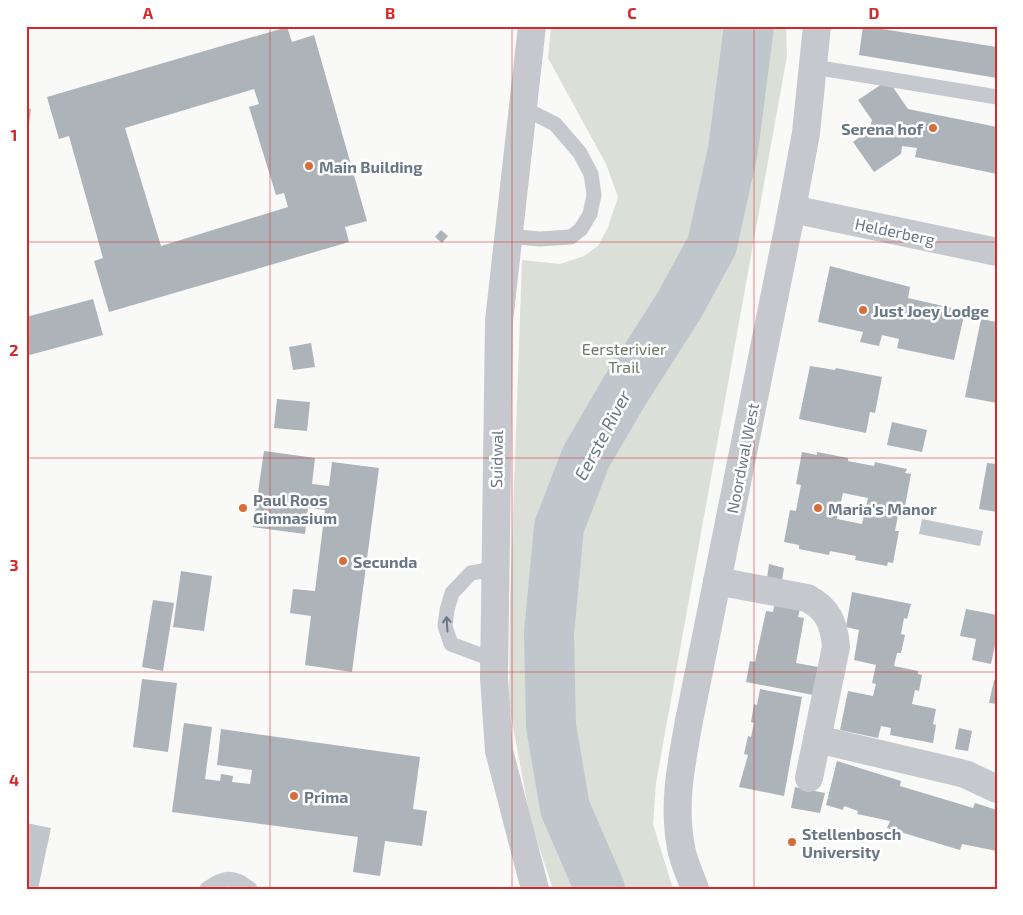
<svg xmlns="http://www.w3.org/2000/svg" width="1023" height="915" viewBox="0 0 1023 915" font-family="'Exo 2',sans-serif">
	<style>
		.green { fill: #dae0d8 }
		.water { fill: #bfc7cd }
		.lines { fill: none; stroke-linecap: round; stroke-linejoin: round }
		.river { stroke: #bfc7cd; stroke-width: 50 }
		.building { fill: #acb3b9; fill-rule: evenodd }
		.lane { stroke: #c5c8cc; stroke-width: 15 }
		.street { stroke: #c5c8cc; stroke-width: 28 }
		.oneway { stroke: #6a7786 }
		.grid { fill: none; stroke: #d62828; stroke-width: 1; stroke-opacity: 0.55 }
		.poi-dot { fill: #d76d39; stroke: #fff; stroke-width: 2 }
		.labels { text-anchor: middle; dominant-baseline: central; stroke-width: 5; stroke-linejoin: round; paint-order: stroke }
		.poi-label { font-size: 16px; font-weight: bold; fill: #6a7786; stroke: #fff; text-anchor: start }
		.street-label { font-size: 16px; fill: #6a7786; stroke: #fff }
		.park-label { font-size: 16px; fill: #667865; stroke: #fff }
		.water-label { font-size: 18px; font-style: italic; fill: #667781; stroke: #fff }
		.neatline { fill: none; stroke: #d62828; stroke-width: 2 }
		.grid-label { font-size: 16px; text-anchor: middle; font-weight: bold; fill: #d62828 }
	</style>
	<rect width="100%" height="100%" fill="#f9f9f7"/>
	<!-- green -->
	<polygon class="green" points="551,26 786,26 787,56 656,783 653,824 673,889 553,889 531,823 509,706 510,600 522,260 560,264 584,256 598,246 608,227 618,197 606,164 548,58"/>
	<!-- water -->
	<g class="water">
		<polygon points="922,519 983,531 980,546 919,534"/>
		<polygon points="26,823 51,828 38,889 26,889"/>
	</g>
	<g class="lines">
		<!-- river -->
		<polyline class="river" points="600,889 565,808 551,726 549,633 559,527 586,457 624,392 680,304 712,245 733,150 749,26"/>
	</g>
	<!-- building -->
	<g class="building">
		<polygon points="863,26 997,47 997,78 859,55"/>
		<path d="M287,27L292,42L314,35L367,221L345,227L349,242L109,312L94,261L103,258L69,136L59,139L47,97ZM254,89L259,104L249,107L276,195L284,193L288,207L161,246L125,128Z"/>
		<polygon points="888,80 908,109 997,127 997,174 915,157 917,148 902,146 901,154 874,172 853,142 869,130 872,120 858,100"/>
		<polygon points="26,108 31,109 27,140 26,140"/>
		<polygon points="441,230 448,236 442,243 435,237"/>
		<polygon points="830,266 910,287 908,298 965,311 954,360 897,348 899,339 882,335 879,346 860,342 863,332 818,322"/>
		<polygon points="93,299 103,335 26,356 26,317"/>
		<polygon points="981,319 997,322 997,403 965,397"/>
		<polygon points="311,343 315,367 293,370 289,347"/>
		<polygon points="810,366 835,370 836,368 882,377 875,413 870,412 866,433 799,419"/>
		<polygon points="277,399 310,402 307,431 274,428"/>
		<polygon points="892,422 927,430 922,452 887,445"/>
		<polygon points="264,451 315,458 312,484 329,486 332,462 379,468 352,672 305,665 311,616 290,613 293,589 315,591 325,510 308,508 305,534 253,527"/>
		<path d="M802,452L817,455V452L848,458V461L874,466L875,462L907,469L905,473L911,474L905,506L900,505L895,531H899L893,563L888,562L887,566L855,560L856,556L830,551L829,555L799,549V545L784,542L790,510L796,511L801,485L796,484ZM843,493L868,498L862,524L837,519Z"/>
		<polygon points="987,463 997,464 997,512 979,509"/>
		<polygon points="769,564 784,568 782,581 767,578"/>
		<polygon points="181,571 212,576 204,631 173,627"/>
		<polygon points="852,592 911,604 907,619 904,618 901,634 905,635 901,653 897,653 894,666 918,671 918,674 922,675 919,691 915,690 912,704 936,709 933,724 936,725 933,743 890,735 891,728 881,726 878,738 840,730 848,691 873,696 876,684 872,683 876,665 854,660 859,630 846,627"/>
		<polygon points="153,600 174,603 163,671 142,667"/>
		<polygon points="775,600 801,605 798,617 804,618 796,663 818,667 813,695 746,682 750,661 755,662 766,611 773,612"/>
		<polygon points="966,609 997,615 997,636 991,664 972,660 976,639 960,636"/>
		<polygon points="142,679 177,683 168,752 133,747"/>
		<polygon points="994,680 997,680 997,704 989,703"/>
		<polygon points="760,689 802,697 784,796 739,787 748,755 744,754 748,736 751,737 754,723 751,722 754,704 757,705"/>
		<polygon points="184,723 212,727 205,779 220,781 221,774 233,776 232,782 250,784 252,770 217,765 221,729 420,757 413,809 427,811 422,846 385,841 380,876 353,872 358,837 172,812"/>
		<polygon points="959,728 972,731 968,751 955,749"/>
		<polygon points="837,761 901,781 900,786 973,808 975,803 997,810 997,851 962,844 960,850 887,828 890,821 857,814 858,811 844,806 843,810 826,805"/>
		<polygon points="795,787 825,793 820,813 791,808"/>
	</g>
	<g class="lines">
		<!-- lane -->
		<g class="lane">
			<polyline points="814,67 997,97"/>
			<polyline points="508,236 539,239 571,237 581,229 590,214 594,195 591,174 580,153 555,124 523,108"/>
			<polyline points="494,660 451,644 445,626 447,610 452,593 471,573 494,569"/>
			<path d="M207,889C224,877 233,875 250,889"/>
		</g>
		<!-- street -->
		<g class="street">
			<polyline points="532,26 499,321 494,678 499,751 535,889"/>
			<polyline points="792,209 997,252"/>
			<path d="M717,581L807,598C828,609 834,623 836,647L809,778"/>
			<polyline points="817,739 965,774 997,789"/>
			<path d="M695,889C691,877 685,865 682,852C672,808 681,765 689,721L792,209L806,133L817,26"/>
		</g>
	</g>
	<!-- one-way arrows -->
	<defs><path id="oneway-shaft" d="M-6 0H5M1.5-3L5.5 0L1.5 3" fill="none" stroke-width="1.6" stroke-linecap="round" stroke-linejoin="round" transform="scale(1.25)"/></defs>
	<use class="oneway" href="#oneway-shaft" transform="translate(447 624) rotate(-94)"/>
	<!-- grid -->
	<path class="grid" d="M270,26V889M512,26V889M754,26V889M26,242H997M26,458H997M26,672H997"/>
	<!-- markers -->
	<g class="poi-dot">
		<circle cx="933" cy="128" r="5"/>
		<circle cx="309" cy="166" r="5"/>
		<circle cx="863" cy="310" r="5"/>
		<circle cx="243" cy="508" r="5"/>
		<circle cx="818" cy="508" r="5"/>
		<circle cx="343" cy="561" r="5"/>
		<circle cx="294" cy="796" r="5"/>
		<circle cx="792" cy="842" r="5"/>
	</g>
	<g class="labels">
		<!-- poi labels -->
		<g class="poi-label">
			<text x="923" y="128" text-anchor="end">Serena hof</text>
			<text x="319" y="166">Main Building</text>
			<text x="873" y="310">Just Joey Lodge</text>
			<text x="253" y="499">Paul Roos<tspan x="253" dy="18">Gimnasium</tspan></text>
			<text x="828" y="508">Maria's Manor</text>
			<text x="353" y="561">Secunda</text>
			<text x="304" y="796">Prima</text>
			<text x="802" y="833">Stellenbosch<tspan x="802" dy="18">University</tspan></text>
		</g>
		<!-- street labels -->
		<g class="street-label">
			<text transform="translate(895 231) rotate(12)">Helderberg</text>
			<text transform="translate(742 458) rotate(-79)">Noordwal West</text>
			<text transform="translate(496 459) rotate(-89)">Suidwal</text>
		</g>
		<!-- park labels -->
		<g class="park-label">
			<text x="624" y="348">Eersterivier<tspan x="624" dy="18">Trail</tspan></text>
		</g>
		<!-- water labels -->
		<g class="water-label">
			<text transform="translate(602 435) rotate(-62)">Eerste River</text>
		</g>
	</g>
	<!-- border -->
	<rect width="1023" height="915" fill="none" stroke="#ffffff" stroke-width="55"/>
	<rect x="28" y="28" width="968" height="860" class="neatline"/>
	<g class="grid-label">
		<text x="148" y="19">A</text>
		<text x="390" y="19">B</text>
		<text x="632" y="19">C</text>
		<text x="874" y="19">D</text>
		<text x="14" y="141">1</text>
		<text x="14" y="356">2</text>
		<text x="14" y="571">3</text>
		<text x="14" y="786">4</text>
	</g>
</svg>
